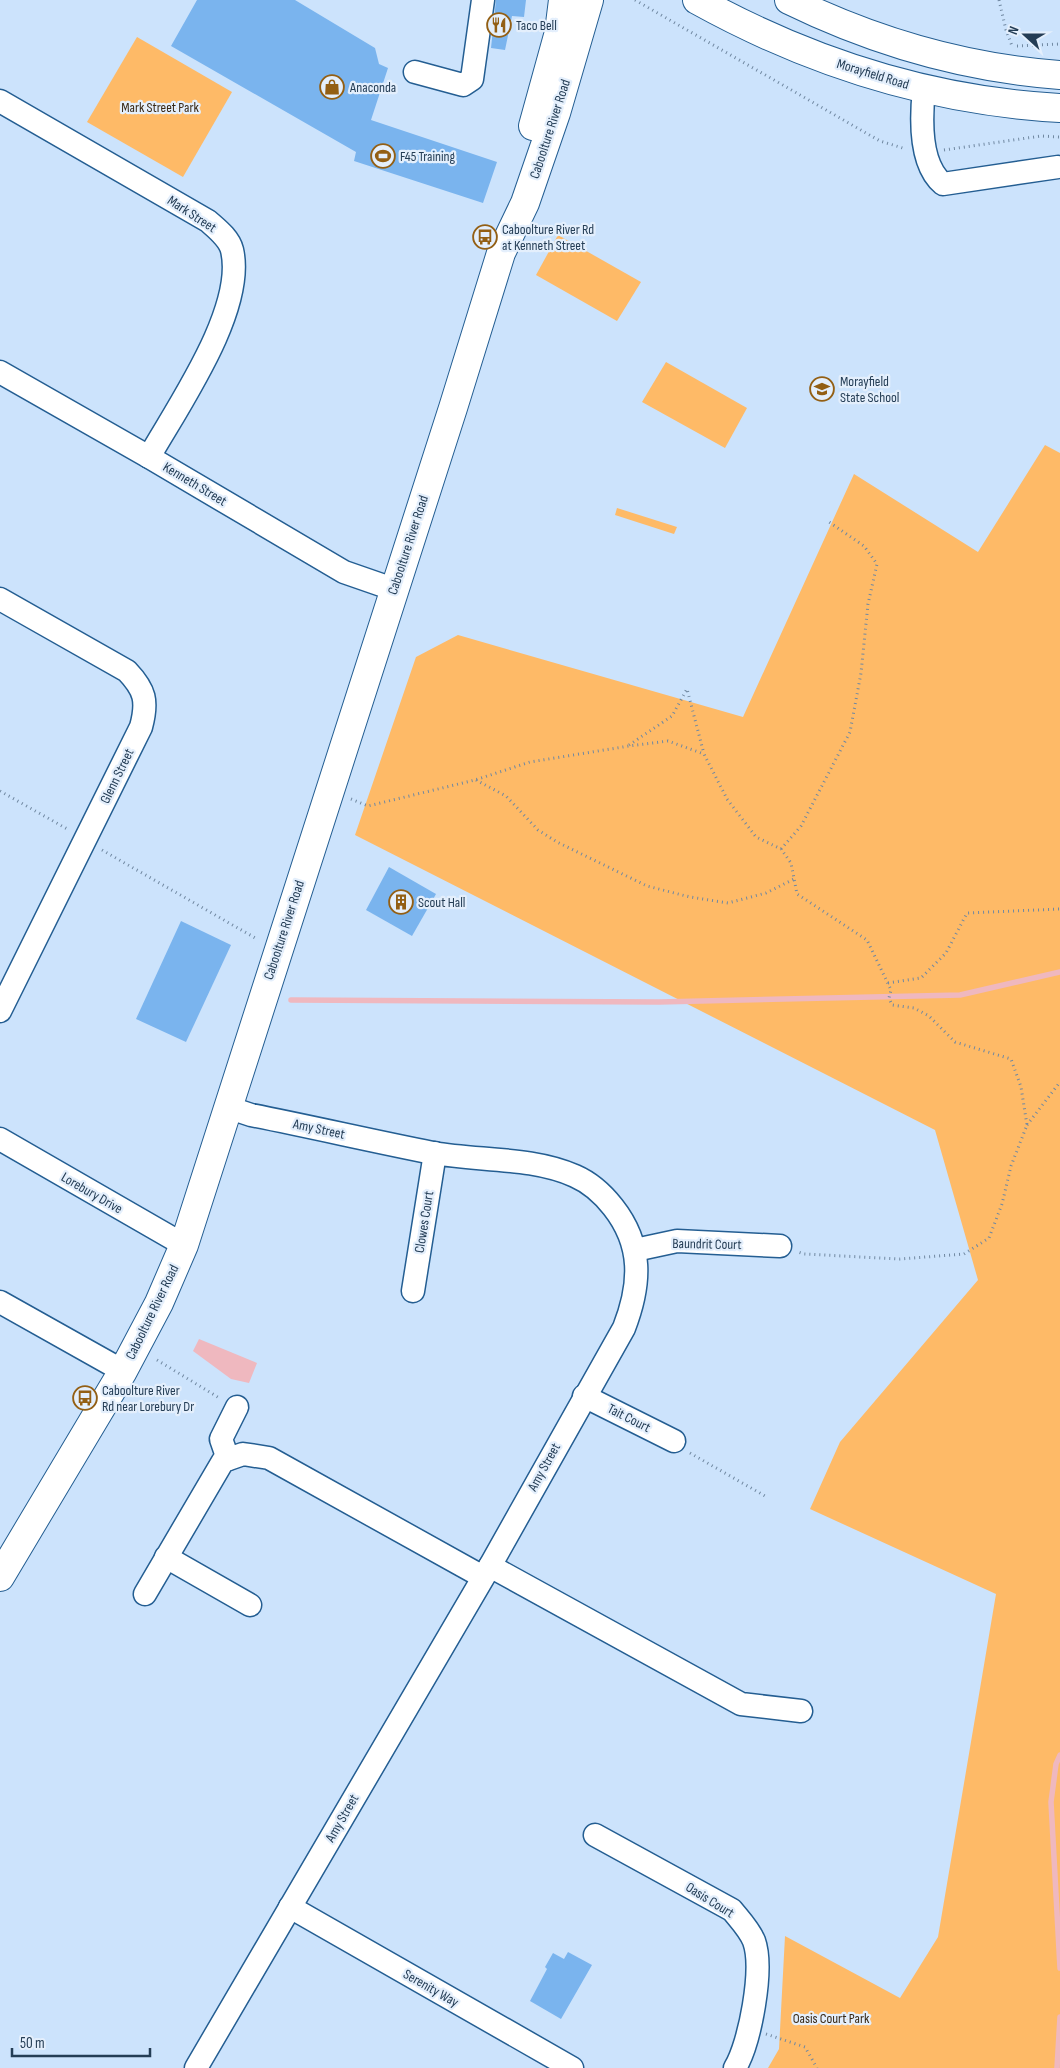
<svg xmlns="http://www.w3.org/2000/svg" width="1060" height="2068" viewBox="0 0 1060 2068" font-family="'Sofia Sans Condensed',sans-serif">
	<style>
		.green { fill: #feba67 }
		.water { fill: #efb8bf }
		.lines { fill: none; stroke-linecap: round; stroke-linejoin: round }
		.stream { stroke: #efb8bf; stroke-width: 5.5 }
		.building { fill: #7ab4ee }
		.minor-casing { stroke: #245e92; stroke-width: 25 }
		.major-casing { stroke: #245e92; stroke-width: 30 }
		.path { stroke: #7088a1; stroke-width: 3; stroke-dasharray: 1 4; stroke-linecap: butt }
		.minor { stroke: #fff; stroke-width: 22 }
		.major { stroke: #fff; stroke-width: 28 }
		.labels { text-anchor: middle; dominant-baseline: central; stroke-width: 4.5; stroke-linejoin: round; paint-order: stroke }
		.poi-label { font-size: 14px; fill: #243d55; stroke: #e4effc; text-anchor: start }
		.street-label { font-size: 14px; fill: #243d55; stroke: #e4effc }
		.park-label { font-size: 14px; fill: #382815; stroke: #e4effc }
	</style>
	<rect width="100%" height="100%" fill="#cce3fc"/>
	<!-- green -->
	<g class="green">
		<polygon points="137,37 232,92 183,177 87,122"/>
		<polygon points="558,235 641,282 617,321 536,275"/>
		<polygon points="666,362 747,408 725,448 642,402"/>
		<polygon points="1045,445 1060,453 1060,2068 768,2068 779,2049 785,1936 900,1998 938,1937 996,1594 810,1509 840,1442 978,1280 935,1130 355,835 416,657 458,635 743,717 854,474 978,552"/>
		<polygon points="617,508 677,527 674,534 615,515"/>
	</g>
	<!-- water -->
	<polygon class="water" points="199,1339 257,1363 249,1383 231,1379 193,1351"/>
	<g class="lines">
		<!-- stream -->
		<g class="stream">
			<polyline points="291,1000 659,1002 960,995 1060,972"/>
			<polyline points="1060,1755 1056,1764 1051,1802 1060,1968"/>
			<polyline points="1057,2068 1060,2017"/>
		</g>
	</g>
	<!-- building -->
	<g class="building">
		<polygon points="197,0 295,0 375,48 379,64 388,68 371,120 497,162 483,203 354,161 356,152 171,46"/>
		<polygon points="496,0 526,0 524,17 512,16 505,50 491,48"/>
		<polygon points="389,867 436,894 412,936 366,910"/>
		<polygon points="181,921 231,945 186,1042 136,1019"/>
		<polygon points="568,1952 592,1965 561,2019 530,2001 547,1969 545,1967 553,1953 564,1959"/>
	</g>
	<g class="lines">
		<!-- minor casing -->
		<g class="minor-casing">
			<g id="minor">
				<polyline points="415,72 463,85 472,79 483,0"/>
				<path d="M924,89C921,117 919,164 943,184L1058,167"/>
				<path d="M0,101L208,221C217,229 229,238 232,250C246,309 178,406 149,457"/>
				<polyline points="0,372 149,457 344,572 393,589"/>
				<path d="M0,599L127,671C145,690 148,701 141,727L0,1011"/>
				<polyline points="0,1139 184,1245"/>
				<polyline points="635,1250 677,1241 780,1246"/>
				<polyline points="413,1291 435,1153"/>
				<polyline points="0,1302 123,1371"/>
				<polyline points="584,1396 674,1441"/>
				<polyline points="228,1459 221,1439 237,1407"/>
				<polyline points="166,1557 250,1605"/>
				<polyline points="490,1566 741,1704 801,1711"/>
				<polyline points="145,1594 223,1461 243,1454 269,1458 483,1577"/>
				<path d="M595,1835L732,1910C740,1920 749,1929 754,1941C764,1969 750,2043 735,2068"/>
				<polyline points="290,1907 572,2068"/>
				<path d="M196,2068L490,1566L624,1328C641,1284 643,1245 613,1207C602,1193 591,1183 575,1176C533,1157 479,1161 433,1153C372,1141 312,1127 251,1115L227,1107"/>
			</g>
		</g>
		<!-- major casing -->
		<g class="major-casing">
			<g id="major">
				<path d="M697,0C809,62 932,101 1060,108"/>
				<path d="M789,0C875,42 964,68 1060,75"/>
				<polyline points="533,126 559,32 563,0"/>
				<polyline points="0,1577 123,1371 159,1303 184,1245 453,408 501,253 525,203 556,113 589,0"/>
			</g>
		</g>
		<!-- path -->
		<g class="path">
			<polyline points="635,0 880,141 906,149"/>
			<polyline points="999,0 1006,30 1012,46"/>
			<polyline points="1017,46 1060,44"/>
			<polyline points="944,150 1041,136 1060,137"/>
			<polyline points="629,745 672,716 687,689 704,754"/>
			<polyline points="476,780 506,796 538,830 557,842 647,886 690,897 728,903 766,893 794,879"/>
			<polyline points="0,791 69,830"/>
			<polyline points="351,799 368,806 475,780 530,762 629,746 668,741 704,754 727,799 756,837 781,849 791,863 797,894 867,940 891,990 889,998 892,1005 914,1008 929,1016 955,1042 1011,1059 1021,1087 1027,1125 1011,1166 1002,1204 989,1238 964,1254 900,1259 804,1254 798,1252"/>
			<polyline points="781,849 801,826 850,732 861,673 868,604 877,564 864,546 829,522"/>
			<polyline points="102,850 257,939"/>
			<polyline points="888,983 921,978 946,953 967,913 1060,909"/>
			<polyline points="1027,1125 1060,1082"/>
			<polyline points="157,1360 221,1399"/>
			<polyline points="690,1453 765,1496"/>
			<polyline points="766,2034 805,2047 817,2068"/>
		</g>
		<!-- minor -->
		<use href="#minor" class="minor"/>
		<!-- major -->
		<use href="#major" class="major"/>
	</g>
	<!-- icons -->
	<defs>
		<g id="restaurant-ring" transform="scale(1.25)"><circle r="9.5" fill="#e4effc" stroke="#935f14" stroke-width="1.5"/><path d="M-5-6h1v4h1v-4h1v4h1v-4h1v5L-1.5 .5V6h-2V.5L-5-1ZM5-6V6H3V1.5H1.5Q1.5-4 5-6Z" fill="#935f14"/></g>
		<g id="shop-ring" transform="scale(1.25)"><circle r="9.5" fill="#e4effc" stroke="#935f14" stroke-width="1.5"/><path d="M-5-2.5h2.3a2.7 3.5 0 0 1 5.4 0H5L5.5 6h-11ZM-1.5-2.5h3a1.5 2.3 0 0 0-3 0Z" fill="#935f14"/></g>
		<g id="stadium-ring" transform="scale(1.25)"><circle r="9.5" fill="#e4effc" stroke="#935f14" stroke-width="1.5"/><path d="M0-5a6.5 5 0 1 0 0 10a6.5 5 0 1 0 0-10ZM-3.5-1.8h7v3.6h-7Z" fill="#935f14"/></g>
		<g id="bus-ring" transform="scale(1.25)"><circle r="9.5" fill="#e4effc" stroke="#935f14" stroke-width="1.5"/><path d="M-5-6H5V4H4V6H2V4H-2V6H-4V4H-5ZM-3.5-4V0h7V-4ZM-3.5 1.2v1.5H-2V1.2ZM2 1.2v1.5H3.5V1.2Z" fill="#935f14"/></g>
		<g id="school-ring" transform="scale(1.25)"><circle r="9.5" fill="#e4effc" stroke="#935f14" stroke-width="1.5"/><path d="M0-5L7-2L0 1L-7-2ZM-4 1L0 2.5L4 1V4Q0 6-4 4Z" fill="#935f14"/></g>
		<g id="building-ring" transform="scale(1.25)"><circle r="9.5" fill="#e4effc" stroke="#935f14" stroke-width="1.5"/><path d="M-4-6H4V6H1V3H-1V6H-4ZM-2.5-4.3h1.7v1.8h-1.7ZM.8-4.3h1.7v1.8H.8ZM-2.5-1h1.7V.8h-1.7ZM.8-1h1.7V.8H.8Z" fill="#935f14"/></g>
	</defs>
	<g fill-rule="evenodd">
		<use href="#restaurant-ring" x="499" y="25"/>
		<use href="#shop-ring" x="332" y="87"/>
		<use href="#stadium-ring" x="383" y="156"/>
		<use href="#bus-ring" x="485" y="237"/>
		<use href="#school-ring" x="822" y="389"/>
		<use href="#building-ring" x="401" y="902"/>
		<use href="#bus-ring" x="85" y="1398"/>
	</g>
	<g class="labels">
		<!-- poi labels -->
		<g class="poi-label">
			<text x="516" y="25">Taco Bell</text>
			<text x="350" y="87">Anaconda</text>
			<text x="400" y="156">F45 Training</text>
			<text x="502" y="229">Caboolture River Rd<tspan x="502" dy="16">at Kenneth Street</tspan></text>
			<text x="840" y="381">Morayfield<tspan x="840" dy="16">State School</tspan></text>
			<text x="418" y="902">Scout Hall</text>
			<text x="102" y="1390">Caboolture River<tspan x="102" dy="16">Rd near Lorebury Dr</tspan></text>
		</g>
		<!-- street labels -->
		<g class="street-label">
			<text transform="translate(873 74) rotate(17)">Morayfield Road</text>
			<text transform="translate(550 129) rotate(-72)">Caboolture River Road</text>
			<text transform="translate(192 214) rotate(33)">Mark Street</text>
			<text transform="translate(195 484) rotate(31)">Kenneth Street</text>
			<text transform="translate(408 545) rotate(-72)">Caboolture River Road</text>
			<text transform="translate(117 776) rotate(-64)">Glenn Street</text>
			<text transform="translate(284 930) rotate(-72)">Caboolture River Road</text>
			<text transform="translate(319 1129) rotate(12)">Amy Street</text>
			<text transform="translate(92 1193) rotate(30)">Lorebury Drive</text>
			<text transform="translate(424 1222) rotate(-81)">Clowes Court</text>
			<text transform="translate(707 1244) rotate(1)">Baundrit Court</text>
			<text transform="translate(152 1312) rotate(-64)">Caboolture River Road</text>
			<text transform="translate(629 1418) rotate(27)">Tait Court</text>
			<text transform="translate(544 1467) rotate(-61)">Amy Street</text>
			<text transform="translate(342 1818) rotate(-60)">Amy Street</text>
			<text transform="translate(710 1900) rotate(32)">Oasis Court</text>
			<text transform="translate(431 1988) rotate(30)">Serenity Way</text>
		</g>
		<!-- park labels -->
		<g class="park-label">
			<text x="160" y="107">Mark Street Park</text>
			<text x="831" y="2018">Oasis Court Park</text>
		</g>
	</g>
	<!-- north arrow -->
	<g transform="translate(1025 35) rotate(291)" stroke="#e4effc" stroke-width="4" paint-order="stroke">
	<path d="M0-4L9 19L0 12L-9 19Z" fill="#243d55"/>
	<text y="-8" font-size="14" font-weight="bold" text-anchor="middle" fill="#243d55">N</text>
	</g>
	<!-- scale -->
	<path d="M12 2048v8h138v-8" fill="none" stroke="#243d55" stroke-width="2.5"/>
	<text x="20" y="2048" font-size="15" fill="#243d55" stroke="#e4effc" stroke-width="4" paint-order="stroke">50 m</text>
</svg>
